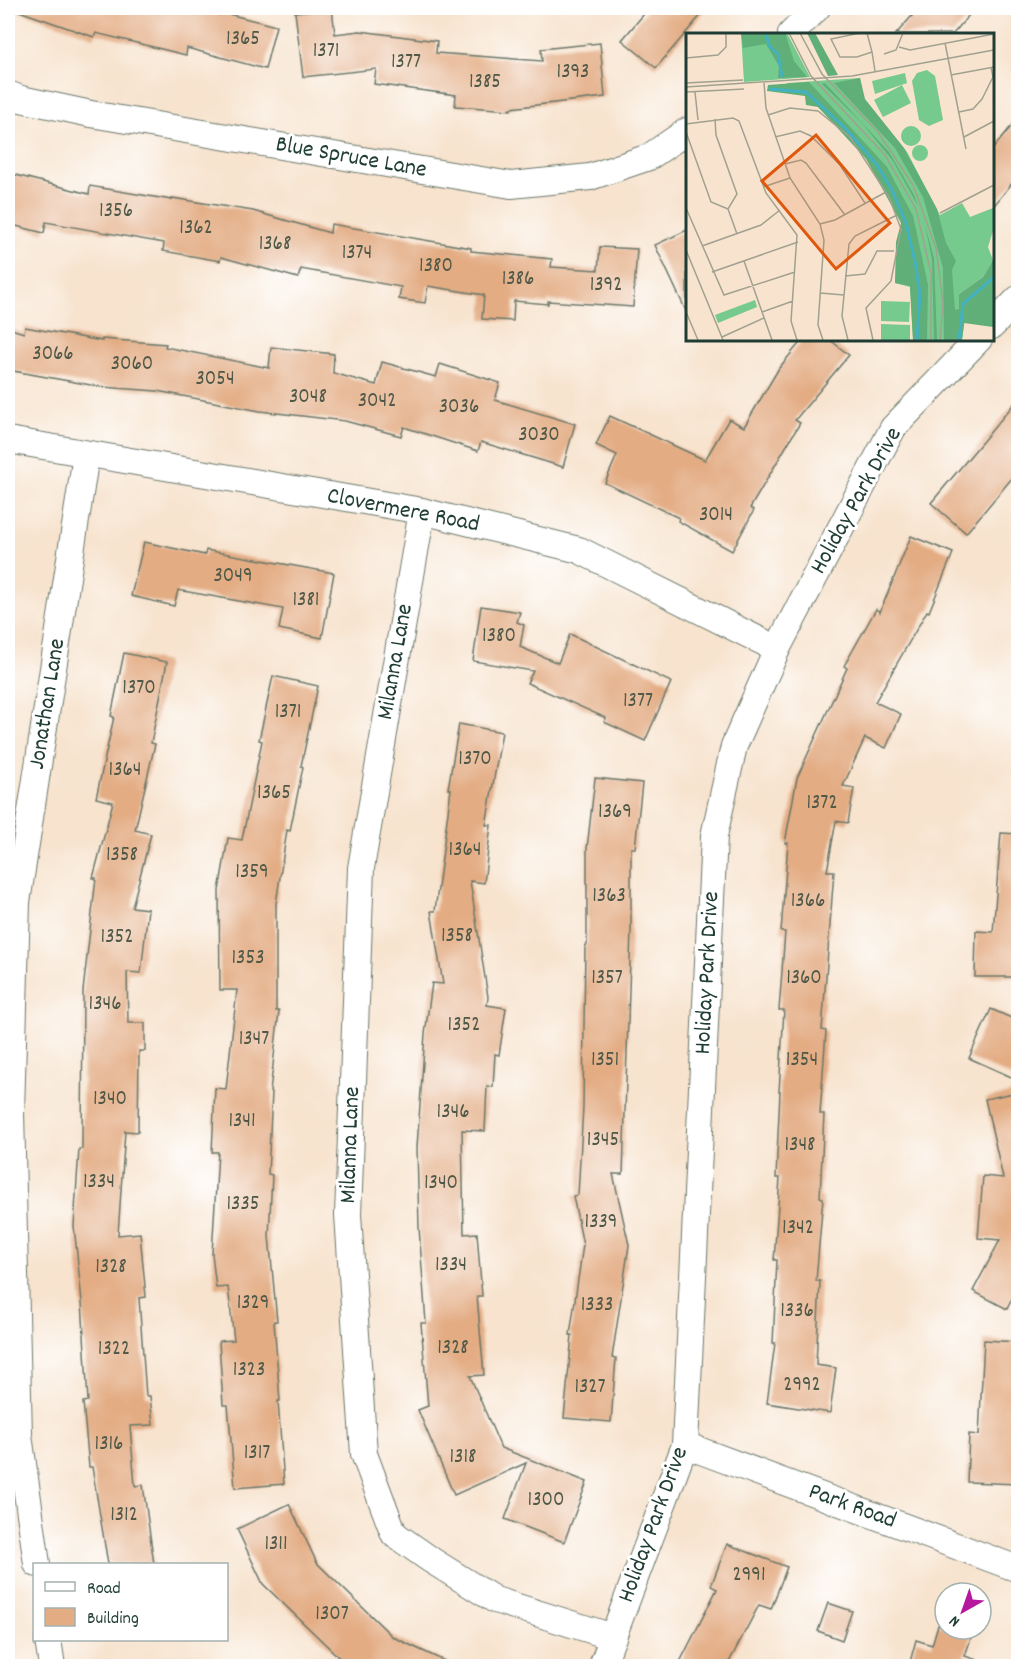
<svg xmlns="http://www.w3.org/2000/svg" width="1026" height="1674" viewBox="0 0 1026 1674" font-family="Dekko,sans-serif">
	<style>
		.building { fill: #e3ac83 }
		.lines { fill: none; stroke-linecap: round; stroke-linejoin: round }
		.minor-casing { stroke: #6b776a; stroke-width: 28 }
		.minor { stroke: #fff; stroke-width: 26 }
		.labels { text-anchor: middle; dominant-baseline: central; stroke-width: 6; stroke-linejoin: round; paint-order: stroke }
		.number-label { font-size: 21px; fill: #505948 }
		.street-label { font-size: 24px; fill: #1f3d34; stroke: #fff }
		.inset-river { fill: none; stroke: #43b1c0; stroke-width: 3 }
		.inset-road { fill: none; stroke: #a1a190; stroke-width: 1.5 }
		.view { fill: #de580e; fill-opacity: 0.15; stroke: #de580e; stroke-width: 3 }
		.inset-edge { fill: none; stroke: #1f3d34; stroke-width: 3 }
	</style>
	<rect width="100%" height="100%" fill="#fff"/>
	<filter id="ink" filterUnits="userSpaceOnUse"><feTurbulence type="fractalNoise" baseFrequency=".0167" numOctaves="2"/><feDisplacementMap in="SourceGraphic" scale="12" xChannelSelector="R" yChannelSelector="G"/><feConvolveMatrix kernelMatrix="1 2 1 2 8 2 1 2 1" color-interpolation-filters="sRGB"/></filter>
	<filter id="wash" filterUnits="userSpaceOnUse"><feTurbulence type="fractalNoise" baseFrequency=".008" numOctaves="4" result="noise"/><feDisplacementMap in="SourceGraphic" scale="24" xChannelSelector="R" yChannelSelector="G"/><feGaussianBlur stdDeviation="1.35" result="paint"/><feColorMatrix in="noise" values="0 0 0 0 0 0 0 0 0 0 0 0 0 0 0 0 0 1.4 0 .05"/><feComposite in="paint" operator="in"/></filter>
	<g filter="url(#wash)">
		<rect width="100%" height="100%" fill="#f7e3ce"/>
		<g id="blocks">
			<!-- building -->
			<g class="building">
				<polygon points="20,8 189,8 220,15 220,12 276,26 265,69 187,48 186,55 96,33 94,37 19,11"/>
				<polygon points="332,8 335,34 360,31 437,41 436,53 542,61 541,49 600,43 605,97 511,108 511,110 455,106 456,95 374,84 376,69 303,77 295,12"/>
				<polygon points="649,8 707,8 656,68 622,40"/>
				<polygon points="919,8 975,8 953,34 896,34"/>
				<polygon points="1018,118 1018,176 992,208 992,150"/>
				<polygon points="8,173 89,194 90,186 172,200 172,198 253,211 330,233 331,224 471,248 471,251 552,259 551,267 598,270 600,247 637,249 633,307 548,301 548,304 514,301 513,321 482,319 484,295 428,286 425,303 399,299 401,287 301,269 298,278 221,257 220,261 163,251 164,243 46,222 44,233 8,224"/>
				<polygon points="687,230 687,313 655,245"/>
				<polygon points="25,327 102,341 102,339 166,344 165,347 269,368 271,347 334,354 333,373 376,385 382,362 436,377 440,364 500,383 495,400 575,424 563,467 481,442 478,451 404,427 401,436 345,421 260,411 157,391 102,387 8,370 8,328 24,333"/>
				<polygon points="803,339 829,339 849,355 795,420 800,423 750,508 754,510 732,551 678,521 679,518 605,483 617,455 596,445 610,416 705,460 729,419 744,427 779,368"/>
				<polygon points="1018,399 1018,471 966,533 931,503"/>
				<polygon points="911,536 953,553 929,612 927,611 875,702 901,714 886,748 865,738 843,786 854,788 848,823 836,821 827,871 834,871 822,1030 826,1031 820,1114 824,1114 820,1197 823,1198 816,1281 820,1281 816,1365 836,1368 830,1413 767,1403 775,1343 773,1343 777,1260 774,1260 780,1178 776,1178 780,1092 779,1092 784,1010 779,1010 785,932 781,932 788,843 785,843 797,778 847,668 844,666 876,609 880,612"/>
				<polygon points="144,542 205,555 206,550 334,573 322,638 279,629 283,609 178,590 174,606 131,596"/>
				<polygon points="481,606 520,612 517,622 524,625 520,647 558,663 570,634 671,682 645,741 604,722 606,718 527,683 533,671 473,661"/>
				<polygon points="124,653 167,662 151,743 155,744 135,830 151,834 132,907 148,909 141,973 127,972 128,1023 145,1023 145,1051 139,1051 138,1132 125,1131 118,1235 140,1233 146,1297 139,1298 146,1396 150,1396 153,1425 130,1426 135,1486 143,1485 154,1564 108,1564 92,1467 89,1467 83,1402 88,1401 82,1302 74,1226 79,1149 82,1149 83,991 96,878 93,878 113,802 96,798 114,717 111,716"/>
				<polygon points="273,676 318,686 301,766 303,767 290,831 287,830 276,904 276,1011 279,1011 270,1092 272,1092 268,1174 272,1175 269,1236 277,1321 274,1321 280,1401 278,1401 284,1484 235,1488 228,1405 223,1405 219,1341 234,1340 228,1287 216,1288 212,1254 218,1152 212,1152 215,1088 226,1089 237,990 220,990 219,891 228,838 242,840 262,741 259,740"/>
				<polygon points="459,724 502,732 486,825 491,825 484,883 470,881 488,997 487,1005 506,1008 499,1055 495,1054 493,1087 487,1086 485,1131 462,1130 464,1234 477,1233 482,1296 477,1296 484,1375 470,1376 501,1448 587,1482 564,1542 505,1519 526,1463 454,1495 418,1410 428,1406 421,1323 426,1323 419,1228 417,1147 425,1034 432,983 443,984 431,911 435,911 451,789 448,789"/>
				<polygon points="595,778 642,783 635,848 631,848 631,930 623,1174 613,1174 629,1245 612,1358 616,1358 611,1422 564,1418 572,1335 570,1335 583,1245 573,1196 578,1195 583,1107 585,945 587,945 587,849"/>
				<polygon points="1001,833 1018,834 1018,977 975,977 976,931 993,932"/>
				<polygon points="991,1009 1018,1021 1018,1080 969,1058"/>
				<polygon points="1018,1092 1018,1286 1007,1309 973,1291 1000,1240 978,1238 983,1176 1003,1178 985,1099"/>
				<polygon points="984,1340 1018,1342 1016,1436 1018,1436 1018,1484 967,1482 969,1434 979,1435"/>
				<polygon points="289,1504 317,1563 393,1637 455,1666 348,1666 263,1584 237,1529"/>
				<polygon points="727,1544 787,1567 771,1609 759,1605 727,1666 678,1666 717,1589 711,1586"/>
				<polygon points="828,1603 852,1611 842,1640 818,1631"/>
				<polygon points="938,1625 945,1627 945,1629 952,1629 972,1635 965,1656 983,1662 982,1666 923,1666 910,1662 916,1640 932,1645"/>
			</g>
		</g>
	</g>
	<g filter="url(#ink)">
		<use href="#blocks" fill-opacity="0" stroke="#6b776a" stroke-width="1.5"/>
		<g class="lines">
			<!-- minor casing -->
			<g class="minor-casing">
				<g id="minor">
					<polyline points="791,34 817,8"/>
					<polyline points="8,94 21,99 91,114 511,185 590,177 649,157 687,131"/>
					<polyline points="992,326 1018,299"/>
					<polyline points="8,440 422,511 579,550 777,649"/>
					<polyline points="422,511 361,868 348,1215 364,1454 394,1534 431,1560 495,1600 613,1637"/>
					<polyline points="685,1445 1018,1569"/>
					<polyline points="37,1564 19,1435 11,1112 17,902 86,455"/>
					<polyline points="48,1640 52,1666"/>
					<polyline points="602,1666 685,1445 714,836 734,746 777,649 893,428 979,339"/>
				</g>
			</g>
			<!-- minor -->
			<use href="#minor" class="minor"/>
		</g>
	</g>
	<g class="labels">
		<!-- number labels -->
		<g class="number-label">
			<text x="243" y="40">1365</text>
			<text x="326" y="52">1371</text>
			<text x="406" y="63">1377</text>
			<text x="573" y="73">1393</text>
			<text x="485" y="83">1385</text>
			<text x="116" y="212">1356</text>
			<text x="196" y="229">1362</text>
			<text x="275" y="245">1368</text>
			<text x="357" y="254">1374</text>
			<text x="436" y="267">1380</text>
			<text x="518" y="280">1386</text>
			<text x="606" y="286">1392</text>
			<text x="53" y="355">3066</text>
			<text x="132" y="365">3060</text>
			<text x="215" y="380">3054</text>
			<text x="308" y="398">3048</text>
			<text x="377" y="402">3042</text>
			<text x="459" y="408">3036</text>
			<text x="539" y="436">3030</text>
			<text x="716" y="516">3014</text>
			<text x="233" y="577">3049</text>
			<text x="306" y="601">1381</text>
			<text x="499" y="637">1380</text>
			<text x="139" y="689">1370</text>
			<text x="638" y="702">1377</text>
			<text x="288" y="713">1371</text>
			<text x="475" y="760">1370</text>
			<text x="125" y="771">1364</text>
			<text x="274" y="794">1365</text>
			<text x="822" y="804">1372</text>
			<text x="615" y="813">1369</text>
			<text x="465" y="851">1364</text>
			<text x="122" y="856">1358</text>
			<text x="252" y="873">1359</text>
			<text x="609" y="897">1363</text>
			<text x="808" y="902">1366</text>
			<text x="457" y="937">1358</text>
			<text x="117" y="938">1352</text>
			<text x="248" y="959">1353</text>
			<text x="607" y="979">1357</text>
			<text x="804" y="979">1360</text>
			<text x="105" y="1005">1346</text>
			<text x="464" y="1026">1352</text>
			<text x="254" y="1040">1347</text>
			<text x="605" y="1061">1351</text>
			<text x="802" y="1061">1354</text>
			<text x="110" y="1100">1340</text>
			<text x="453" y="1113">1346</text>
			<text x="242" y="1122">1341</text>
			<text x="603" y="1141">1345</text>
			<text x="800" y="1146">1348</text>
			<text x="99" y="1183">1334</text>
			<text x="441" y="1184">1340</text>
			<text x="243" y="1205">1335</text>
			<text x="601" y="1223">1339</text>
			<text x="798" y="1229">1342</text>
			<text x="451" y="1266">1334</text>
			<text x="111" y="1268">1328</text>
			<text x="253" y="1304">1329</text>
			<text x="597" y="1306">1333</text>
			<text x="797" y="1312">1336</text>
			<text x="453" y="1349">1328</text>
			<text x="114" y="1350">1322</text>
			<text x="249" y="1371">1323</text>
			<text x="802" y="1386">2992</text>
			<text x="590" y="1388">1327</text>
			<text x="109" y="1445">1316</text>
			<text x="257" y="1454">1317</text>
			<text x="463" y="1458">1318</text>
			<text x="546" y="1501">1300</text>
			<text x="124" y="1516">1312</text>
			<text x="276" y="1545">1311</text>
			<text x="749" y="1576">2991</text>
			<text x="332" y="1615">1307</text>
		</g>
		<!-- street labels -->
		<g class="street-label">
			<text transform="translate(351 158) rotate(10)">Blue Spruce Lane</text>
			<text transform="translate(857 501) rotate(-61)">Holiday Park Drive</text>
			<text transform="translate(403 511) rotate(11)">Clovermere Road</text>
			<text transform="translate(396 662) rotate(-80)">Milanna Lane</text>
			<text transform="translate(48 704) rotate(-81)">Jonathan Lane</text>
			<text transform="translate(708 973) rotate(-87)">Holiday Park Drive</text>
			<text transform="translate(351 1145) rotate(-88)">Milanna Lane</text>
			<text transform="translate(852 1507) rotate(20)">Park Road</text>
			<text transform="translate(654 1525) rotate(-70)">Holiday Park Drive</text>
		</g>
	</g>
	<!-- overview -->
	<g transform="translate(686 33)">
		<rect width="308" height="308" fill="#f7e3ce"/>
		<path d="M55,0H101L124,44L58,49ZM241,37L249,43L257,87L243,93L233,87L226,48L231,40ZM219,40L221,50L189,61L186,48ZM174,45L178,66L221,119L254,182L276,170L284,184L307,175V198L302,214L307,227L297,244L273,261L279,286L276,307H227L224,254L209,250L217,190L181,125L164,104L119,62L101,55V50ZM216,52L225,70L197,84L188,67ZM215 103a10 10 0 1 1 20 0a10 10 0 1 1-20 0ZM226 120a8 8 0 1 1 16 0a8 8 0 1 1-16 0ZM69,267L71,274L32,290L29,282ZM195,268L224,269L223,289L195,288ZM195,291L224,292V307H195Z" fill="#76ca8d"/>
		<path d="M55,0H99L108,28L121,44L92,45L93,33L80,11L57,15ZM121,0H129L152,42L142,43ZM174,45L179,66L218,115L251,176L260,210L270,228L266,237L269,277L273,276V261L297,244L307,227V294L278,290L276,307H258L257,235L237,164L209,115L148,50ZM123,49L201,134L227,183L242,252L241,307H227L224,253L209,250L210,209L215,190L180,126L132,74L120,72L119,63L81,58L82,52ZM139,50L203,119L228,162L232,173L207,128L175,89L136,51ZM239,192L248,225L251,307H248L246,226Z" fill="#60ae78"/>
		<path class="inset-river" d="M80,0L83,13L92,21L96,44M84,56L120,59L160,96L191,132L206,157L220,190L229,229L234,261L231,307M273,307L277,271L308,244"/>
		<path class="inset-road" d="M103,0L125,43L199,122L230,176L245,240V307M114,0L136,41L192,99L227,152L250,215L257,270L254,307M174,0L145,6L154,24H171L186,19L181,0M259,10L280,116M213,14L224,17L308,1M186,19L189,38M198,21L210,17L217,0M0,25L32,22L40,14V0M265,42L308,34M0,50L57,47M78,50L80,75L104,145L134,191L138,207L132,292L137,307M0,54L166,43L308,17M0,59L58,56M9,59L12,87M273,79L287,76L296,66L307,44L305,34M82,82L104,75L132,78L164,104L203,164L215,196L205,248L180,275L187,307M29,86L30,102L51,161L42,176M0,91L47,85L53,88L80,160L111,202L105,288L111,307M0,99L25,169L42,176M89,104L114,98L125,103L154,132L179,170M278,104L308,88M99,131L115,127L120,130L159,182M77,154L104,145M0,175L38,262L109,239M42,176L51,201M254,180L308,152M134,191L149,187L200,159M16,213L75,192L94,177M0,217L37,307M58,228L86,307M26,239L112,209M159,243L179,241L191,218H208M134,260L158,262M0,279L12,307M76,279L107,268M36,304L78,285M162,307L156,283L163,211L169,203L211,182"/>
		<path class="view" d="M130,102L204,190L150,236L76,148Z"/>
		<rect width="308" height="308" class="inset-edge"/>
	</g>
	<!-- margin -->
	<rect width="1026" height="1674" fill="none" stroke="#fff" stroke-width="30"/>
	<!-- legend -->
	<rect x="33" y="1563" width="195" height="78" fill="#ffffff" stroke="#a5b1ae" stroke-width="1.5"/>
	<rect x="45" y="1582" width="30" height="9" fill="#ffffff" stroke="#a5b1ae" stroke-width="1.5"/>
	<text x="87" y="1593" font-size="18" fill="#1f3d34">Road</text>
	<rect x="45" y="1608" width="30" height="18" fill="#e3ac83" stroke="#a5b1ae" stroke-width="1.5"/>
	<text x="87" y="1623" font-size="18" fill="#1f3d34">Building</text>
	<!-- north arrow -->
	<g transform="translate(963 1611) rotate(220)"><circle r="28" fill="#ffffff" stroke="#a5b1ae" stroke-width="1.5"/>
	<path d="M0-4.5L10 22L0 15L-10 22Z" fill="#b5179e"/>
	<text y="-9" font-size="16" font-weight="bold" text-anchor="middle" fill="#1f3d34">N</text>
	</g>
</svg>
